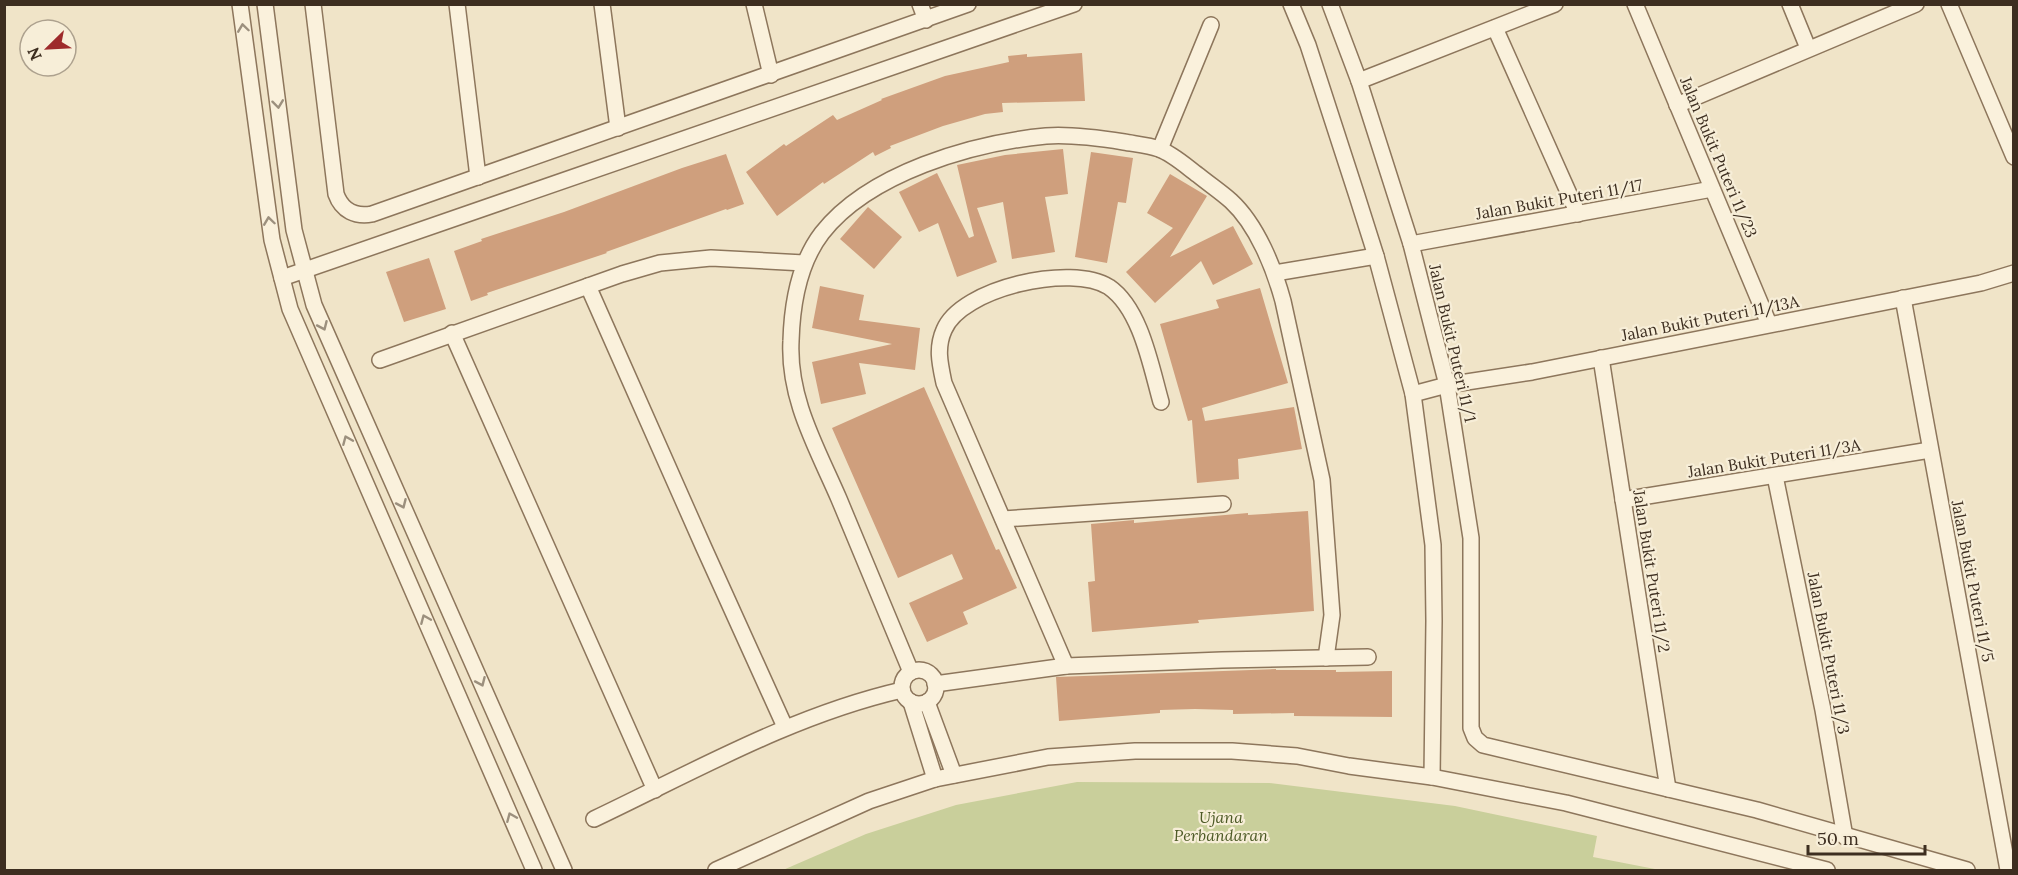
<svg xmlns="http://www.w3.org/2000/svg" width="2018" height="875" viewBox="0 0 2018 875" font-family="Lora,serif">
	<style>
		.green { fill: #c9cf9b }
		.building { fill: #cf9f7d }
		.lines { fill: none; stroke-linecap: round; stroke-linejoin: round }
		.street-casing { stroke: #8d765c; stroke-width: 18 }
		.street { stroke: #faf1dc; stroke-width: 15 }
		.oneway { stroke: #9c907e }
		.labels { text-anchor: middle; dominant-baseline: central; stroke-width: 4.5; stroke-linejoin: round; paint-order: stroke }
		.street-label { font-size: 16px; fill: #3d2e20; stroke: #f7eed8 }
		.park-label { font-size: 16px; font-style: italic; fill: #4d5a26; stroke: #f7eed8 }
	</style>
	<rect width="100%" height="100%" fill="#f0e4c8"/>
	<!-- green -->
	<polygon class="green" points="1077,782 1269,783 1455,806 1597,836 1593,857 1660,870 783,870 866,834 956,805"/>
	<!-- building -->
	<g class="building">
		<polygon points="1082,53 1085,101 1002,103 1003,112 985,114 943,126 890,146 891,148 875,156 873,152 824,184 823,182 777,216 746,172 784,144 786,146 833,115 837,120 882,100 881,99 945,76 1009,62 1008,56 1027,54 1027,57"/>
		<polygon points="1063,149 1068,194 1045,197 1055,252 1012,259 1003,202 977,208 997,262 957,277 938,223 919,232 899,192 937,173 969,238 974,236 957,165 1005,155"/>
		<polygon points="1091,152 1133,158 1126,203 1118,202 1107,263 1075,257"/>
		<polygon points="726,154 744,204 727,210 726,209 606,252 607,253 487,293 488,295 471,301 454,251 482,241 481,239 564,212 682,168"/>
		<polygon points="1170,174 1207,196 1170,257 1233,226 1253,264 1213,285 1201,261 1155,303 1126,272 1173,228 1147,213"/>
		<polygon points="868,207 902,237 874,269 840,239"/>
		<polygon points="429,258 446,309 404,322 386,272"/>
		<polygon points="820,286 864,295 859,320 920,328 915,370 859,363 866,394 821,404 812,362 892,344 812,328"/>
		<polygon points="1260,288 1288,383 1202,408 1205,421 1294,407 1302,449 1238,459 1239,479 1197,483 1192,420 1188,421 1160,324 1219,308 1216,300"/>
		<polygon points="924,387 996,550 999,549 1017,588 963,612 968,624 927,642 909,603 963,579 952,554 898,578 832,428"/>
		<polygon points="1308,511 1314,611 1198,620 1199,623 1175,625 1092,632 1088,582 1095,581 1091,524 1134,520 1134,523 1248,513 1248,515"/>
		<polygon points="1276,669 1276,670 1336,670 1336,672 1392,671 1392,717 1294,716 1294,713 1233,714 1233,710 1195,709 1160,710 1160,713 1059,721 1056,677"/>
	</g>
	<g class="lines">
		<!-- street casing -->
		<g class="street-casing">
			<g id="street">
				<polyline points="240,4 272,240 290,309 534,870"/>
				<polyline points="265,4 294,230 314,305 564,870"/>
				<path d="M313,4L336,194C342,211 356,217 372,214L968,4"/>
				<polyline points="457,4 478,177"/>
				<polyline points="602,4 618,128"/>
				<polyline points="754,4 771,75"/>
				<polyline points="920,4 926,20"/>
				<polyline points="1291,4 1308,45 1357,196 1376,256 1413,394 1433,545 1434,621 1432,777"/>
				<polyline points="1330,4 1359,81 1411,244 1447,385 1471,538 1471,728 1475,738 1483,745 1757,810 1967,870"/>
				<polyline points="1635,4 1769,324"/>
				<polyline points="1790,4 1808,48"/>
				<polyline points="1949,4 2014,157"/>
				<polyline points="1495,28 1578,214"/>
				<polyline points="1359,81 1555,4"/>
				<polyline points="1677,105 1916,4"/>
				<polyline points="1160,149 1211,25"/>
				<polyline points="1411,244 1712,189"/>
				<polyline points="1275,273 1376,256"/>
				<polyline points="282,278 1074,4"/>
				<polyline points="588,286 704,548 785,727"/>
				<polyline points="1903,298 2008,870"/>
				<polyline points="452,333 655,790"/>
				<polyline points="1601,358 1668,789"/>
				<polyline points="380,360 622,274 660,263 711,258 804,263"/>
				<polyline points="1413,394 1447,385 1532,372 1981,283 2014,273"/>
				<polyline points="1775,476 1823,710 1845,837"/>
				<polyline points="1623,500 1930,450"/>
				<polyline points="1003,519 1223,504"/>
				<path d="M1066,666L944,383C940,364 936,348 944,330C961,288 1072,263 1109,287C1141,309 1151,367 1161,402"/>
				<circle cx="919" cy="687" r="17"/>
				<path d="M911,672C887,615 863,557 839,499C817,448 788,399 791,341C792,305 799,263 822,233C869,173 972,143 1046,136C1071,134 1099,138 1124,142C1135,144 1149,145 1159,149C1173,154 1187,167 1198,175C1209,184 1221,192 1231,201C1257,225 1274,268 1283,301L1322,480L1332,615L1326,658"/>
				<polyline points="935,684 1066,666 1222,660 1368,657"/>
				<polyline points="911,702 935,779"/>
				<polyline points="927,702 954,775"/>
				<path d="M594,819C695,771 793,715 902,690"/>
				<polyline points="716,870 869,801 935,779 1048,757 1135,751 1232,751 1297,756 1349,766 1432,777 1566,803 1827,870"/>
			</g>
		</g>
		<!-- street -->
		<use href="#street" class="street"/>
	</g>
	<!-- one-way arrows -->
	<defs><path id="oneway-chevron" d="M-2-3.5L2.5 0L-2 3.5" fill="none" stroke-width="1.6" stroke-linecap="round" stroke-linejoin="round" transform="scale(1.5)"/></defs>
	<g class="oneway">
		<use href="#oneway-chevron" transform="translate(243 28) rotate(-98)"/>
		<use href="#oneway-chevron" transform="translate(278 104) rotate(83)"/>
		<use href="#oneway-chevron" transform="translate(269 221) rotate(-98)"/>
		<use href="#oneway-chevron" transform="translate(323 326) rotate(66)"/>
		<use href="#oneway-chevron" transform="translate(347 440) rotate(-113)"/>
		<use href="#oneway-chevron" transform="translate(402 504) rotate(66)"/>
		<use href="#oneway-chevron" transform="translate(425 619) rotate(-113)"/>
		<use href="#oneway-chevron" transform="translate(481 682) rotate(66)"/>
		<use href="#oneway-chevron" transform="translate(511 817) rotate(-113)"/>
	</g>
	<g class="labels">
		<!-- street labels -->
		<g class="street-label">
			<text transform="translate(1719 157) rotate(67)">Jalan Bukit Puteri 11/23</text>
			<text transform="translate(1559 199) rotate(-10)">Jalan Bukit Puteri 11/17</text>
			<text transform="translate(1710 318) rotate(-11)">Jalan Bukit Puteri 11/13A</text>
			<text transform="translate(1453 343) rotate(77)">Jalan Bukit Puteri 11/1</text>
			<text transform="translate(1774 458) rotate(-9)">Jalan Bukit Puteri 11/3A</text>
			<text transform="translate(1652 571) rotate(81)">Jalan Bukit Puteri 11/2</text>
			<text transform="translate(1973 581) rotate(79)">Jalan Bukit Puteri 11/5</text>
			<text transform="translate(1829 653) rotate(79)">Jalan Bukit Puteri 11/3</text>
		</g>
		<!-- park labels -->
		<g class="park-label">
			<text x="1221" y="817">Ujana<tspan x="1221" dy="18">Perbandaran</tspan></text>
		</g>
	</g>
	<!-- border -->
	<rect width="2018" height="875" fill="none" stroke="#3d2e20" stroke-width="12"/>
	<!-- north arrow -->
	<g transform="translate(48 48) rotate(246)"><circle r="28" fill="#f7eed8" stroke="#ada18e" stroke-width="1.5"/>
	<path d="M0-4.5L10 22L0 15L-10 22Z" fill="#9e2a2b"/>
	<text y="-9" font-size="16" font-weight="bold" text-anchor="middle" fill="#3d2e20">N</text>
	</g>
	<!-- scale -->
	<path d="M1808 845v9h117v-9" fill="none" stroke="#3d2e20" stroke-width="3"/>
	<text x="1817" y="845" font-size="18" fill="#3d2e20" stroke="#f7eed8" stroke-width="4.5" paint-order="stroke">50 m</text>
</svg>
